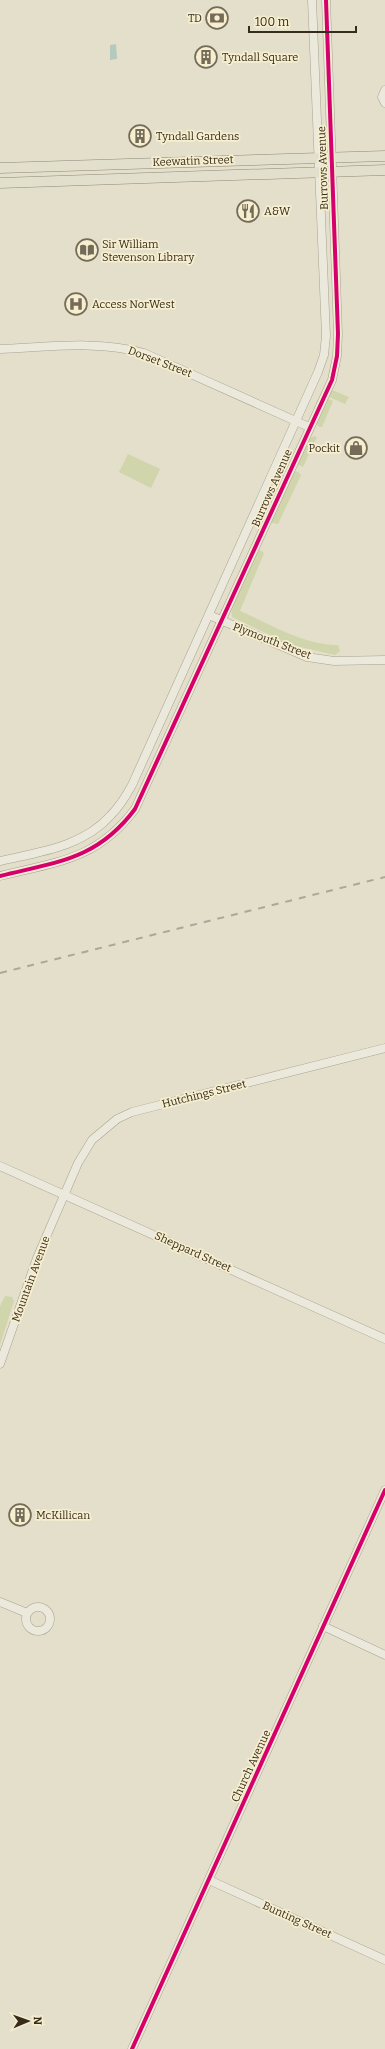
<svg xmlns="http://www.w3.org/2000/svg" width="385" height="2049" viewBox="0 0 385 2049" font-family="Bitter,serif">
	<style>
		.green { fill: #d0d5ac }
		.water { fill: #b6c9bf }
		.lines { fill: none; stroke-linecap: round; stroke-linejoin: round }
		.minor-casing { stroke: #a8a294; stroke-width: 9 }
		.major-casing { stroke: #8e887a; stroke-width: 11 }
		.minor { stroke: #ebe8dc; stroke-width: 8 }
		.major { stroke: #e3dfcd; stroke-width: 10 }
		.rail { stroke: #aaa79c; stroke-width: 2; stroke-dasharray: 7 7; stroke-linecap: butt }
		.cycleway-casing { stroke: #f6eecf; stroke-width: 6 }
		.cycleway { stroke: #d6006c; stroke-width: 4 }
		.labels { text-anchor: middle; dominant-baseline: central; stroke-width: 3.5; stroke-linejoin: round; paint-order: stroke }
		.poi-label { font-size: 11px; fill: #372c1c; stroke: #f6eecf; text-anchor: start }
		.street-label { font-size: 11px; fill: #372c1c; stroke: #f6eecf }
	</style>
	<rect width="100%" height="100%" fill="#e4dfca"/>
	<!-- green -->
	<g class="green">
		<polygon points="332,390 349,397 345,404 327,396"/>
		<polygon points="326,398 333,401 322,427 319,427 316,423"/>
		<polygon points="314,436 317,437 303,467 297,464 308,439"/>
		<polygon points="128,454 160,469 151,488 119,472"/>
		<polygon points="294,471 298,472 301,475 278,524 272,523 271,518"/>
		<path d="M260,550L264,553L240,611C270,624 304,645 338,645L340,651L335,655L291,645L232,617L231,608L257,551Z"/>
		<polygon points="5,1296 12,1297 14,1301 0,1345 0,1306"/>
	</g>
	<!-- water -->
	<polygon class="water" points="116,44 117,59 110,60 110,45"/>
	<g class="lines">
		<!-- minor casing -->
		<g class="minor-casing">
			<g id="minor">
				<polyline points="385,90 382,97 385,103"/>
				<path d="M0,349C48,347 98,340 144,353L309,427"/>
				<polyline points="209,615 307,657 334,661 385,660"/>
				<path d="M0,861C39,852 83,847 111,815C120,806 126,796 132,785L318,372L324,355L326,336L312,0"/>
				<path d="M0,876C56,862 97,860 135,809L332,380L337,356L338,334L326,0"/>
				<polyline points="0,1166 385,1339"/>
				<polyline points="0,1364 37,1258 78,1163 92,1140 117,1119 132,1112 385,1048"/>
				<polyline points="0,1602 27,1613"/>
				<circle cx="38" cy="1619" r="12"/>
				<polyline points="323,1626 385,1655"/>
				<polyline points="209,1880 385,1960"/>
				<polyline points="132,2049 385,1490"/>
			</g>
		</g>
		<!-- major casing -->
		<g class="major-casing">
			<g id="major">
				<polyline points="0,168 385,156"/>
				<polyline points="0,183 385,170"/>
			</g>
		</g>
		<!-- minor -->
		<use href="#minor" class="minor"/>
		<!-- major -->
		<use href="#major" class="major"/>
		<!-- rail -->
		<polyline class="rail" points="0,973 385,877"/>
		<!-- cycleway casing -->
		<g class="cycleway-casing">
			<g id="cycleway">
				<path d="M0,876C56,862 97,860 135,809L332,380L337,356L338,334L326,0"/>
				<polyline points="132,2049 385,1490"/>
			</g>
		</g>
		<!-- cycleway -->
		<use href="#cycleway" class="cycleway"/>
	</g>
	<!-- icons -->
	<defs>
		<g id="bank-ring" transform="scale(1.15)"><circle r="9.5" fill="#f6eecf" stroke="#746b59" stroke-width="1.5"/><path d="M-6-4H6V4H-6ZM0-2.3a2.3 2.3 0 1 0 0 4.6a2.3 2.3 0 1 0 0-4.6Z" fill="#746b59"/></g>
		<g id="building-ring" transform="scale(1.15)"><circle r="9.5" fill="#f6eecf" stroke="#746b59" stroke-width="1.5"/><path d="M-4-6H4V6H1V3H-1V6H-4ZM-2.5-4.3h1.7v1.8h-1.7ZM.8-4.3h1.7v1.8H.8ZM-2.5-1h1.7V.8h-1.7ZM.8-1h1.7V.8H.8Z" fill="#746b59"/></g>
		<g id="restaurant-ring" transform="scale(1.15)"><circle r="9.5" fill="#f6eecf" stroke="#746b59" stroke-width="1.5"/><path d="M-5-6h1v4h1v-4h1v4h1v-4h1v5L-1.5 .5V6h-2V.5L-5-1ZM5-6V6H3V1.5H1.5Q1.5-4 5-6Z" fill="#746b59"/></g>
		<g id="library-ring" transform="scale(1.15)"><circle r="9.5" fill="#f6eecf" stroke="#746b59" stroke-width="1.5"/><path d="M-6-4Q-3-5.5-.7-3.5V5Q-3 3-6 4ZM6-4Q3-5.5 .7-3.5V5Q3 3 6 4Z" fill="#746b59"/></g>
		<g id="hospital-ring" transform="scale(1.15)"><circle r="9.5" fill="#f6eecf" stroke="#746b59" stroke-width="1.5"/><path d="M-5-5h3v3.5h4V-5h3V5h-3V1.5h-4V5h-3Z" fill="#746b59"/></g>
		<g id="shop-ring" transform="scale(1.15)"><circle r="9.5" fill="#f6eecf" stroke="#746b59" stroke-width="1.5"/><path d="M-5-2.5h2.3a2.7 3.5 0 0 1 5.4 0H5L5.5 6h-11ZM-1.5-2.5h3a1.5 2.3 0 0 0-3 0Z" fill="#746b59"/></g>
	</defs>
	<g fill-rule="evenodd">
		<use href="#bank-ring" x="217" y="18"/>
		<use href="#building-ring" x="206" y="57"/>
		<use href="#building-ring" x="140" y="136"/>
		<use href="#restaurant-ring" x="248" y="211"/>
		<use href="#library-ring" x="87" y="250"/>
		<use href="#hospital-ring" x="76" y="304"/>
		<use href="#shop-ring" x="356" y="448"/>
		<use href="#building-ring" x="20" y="1515"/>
	</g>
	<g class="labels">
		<!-- poi labels -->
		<g class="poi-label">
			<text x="202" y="18" text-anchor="end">TD</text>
			<text x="222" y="57">Tyndall Square</text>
			<text x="156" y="136">Tyndall Gardens</text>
			<text x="264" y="211">A&amp;W</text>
			<text x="102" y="244">Sir William<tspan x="102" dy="13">Stevenson Library</tspan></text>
			<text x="92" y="304">Access NorWest</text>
			<text x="340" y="448" text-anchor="end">Pockit</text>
			<text x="36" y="1515">McKillican</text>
		</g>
		<!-- street labels -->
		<g class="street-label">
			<text transform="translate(193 161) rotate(-2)">Keewatin Street</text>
			<text transform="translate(323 168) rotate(-92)">Burrows Avenue</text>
			<text transform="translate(160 362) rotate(21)">Dorset Street</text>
			<text transform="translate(272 488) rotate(-66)">Burrows Avenue</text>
			<text transform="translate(272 641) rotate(21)">Plymouth Street</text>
			<text transform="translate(204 1094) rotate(-14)">Hutchings Street</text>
			<text transform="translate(193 1252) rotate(24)">Sheppard Street</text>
			<text transform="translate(31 1279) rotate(-70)">Mountain Avenue</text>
			<text transform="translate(251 1766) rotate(-65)">Church Avenue</text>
			<text transform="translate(297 1920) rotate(24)">Bunting Street</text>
		</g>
	</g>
	<!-- north arrow -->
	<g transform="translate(28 2021) rotate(88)" stroke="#f6eecf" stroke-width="3" paint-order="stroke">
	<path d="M0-3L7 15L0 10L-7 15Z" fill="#372c1c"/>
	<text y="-6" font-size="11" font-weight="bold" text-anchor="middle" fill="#372c1c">N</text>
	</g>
	<!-- scale -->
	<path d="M249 26v6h107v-6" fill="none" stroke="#372c1c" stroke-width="2"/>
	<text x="255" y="26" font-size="12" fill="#372c1c" stroke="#f6eecf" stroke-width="3" paint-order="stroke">100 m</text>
</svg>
